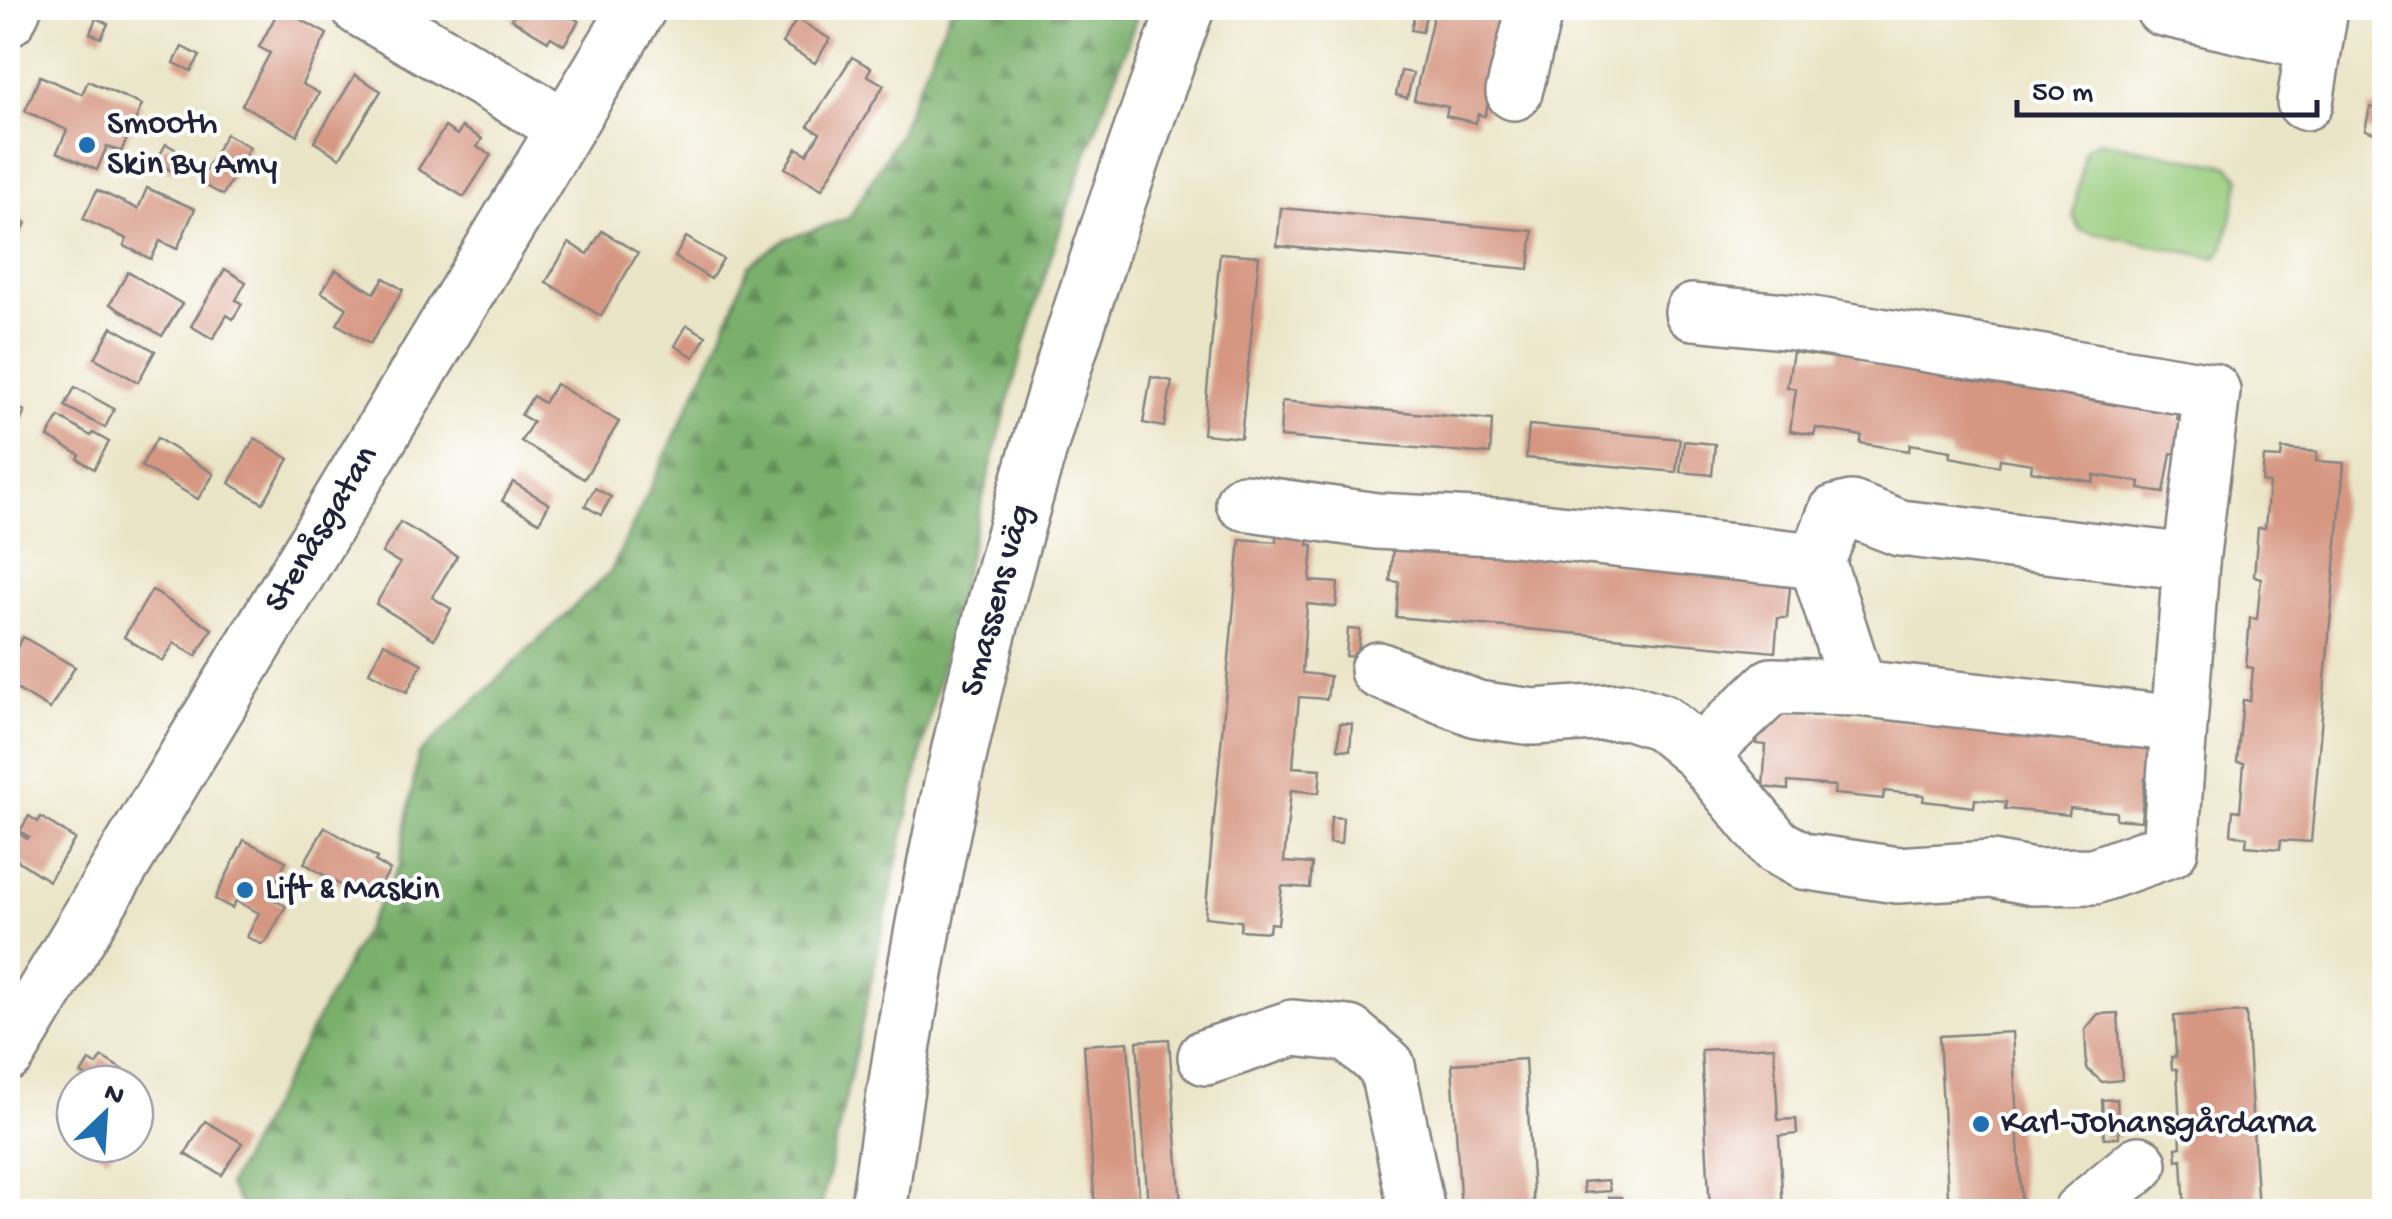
<svg xmlns="http://www.w3.org/2000/svg" width="2392" height="1219" viewBox="0 0 2392 1219" font-family="'Gochi Hand',sans-serif">
	<style>
		.forest { fill: url(#forest-firs); stroke: #4e6954; stroke-width: 2.5 }
		.garden { fill: #99cc7d; stroke: #5e775c; stroke-width: 2.5 }
		.building { fill: #d69782 }
		.lines { fill: none; stroke-linecap: round; stroke-linejoin: round }
		.minor-casing { stroke: #868481; stroke-width: 60 }
		.minor { stroke: #fff; stroke-width: 55 }
		.poi-dot { fill: #1f6fb2; stroke: #fff; stroke-width: 4 }
		.labels { text-anchor: middle; dominant-baseline: central; stroke-width: 8; stroke-linejoin: round; paint-order: stroke }
		.poi-label { font-size: 35px; fill: #22223b; stroke: #fff; text-anchor: start }
		.street-label { font-size: 35px; fill: #22223b; stroke: #fff }
	</style>
	<defs>
		<pattern id="forest-firs" width="22" height="20" patternUnits="userSpaceOnUse" patternTransform="scale(2.5)"><rect width="22" height="20" fill="#7ab06c"/><path d="M5 1l3.5 6h-7zM16 11l3.5 6h-7z" fill="#648f5a"/></pattern>
	</defs>
	<rect width="100%" height="100%" fill="#fff"/>
	<filter id="ink" filterUnits="userSpaceOnUse"><feTurbulence type="fractalNoise" baseFrequency=".01" numOctaves="2"/><feDisplacementMap in="SourceGraphic" scale="20" xChannelSelector="R" yChannelSelector="G"/><feConvolveMatrix kernelMatrix="1 2 1 2 8 2 1 2 1" color-interpolation-filters="sRGB"/></filter>
	<filter id="wash" filterUnits="userSpaceOnUse"><feTurbulence type="fractalNoise" baseFrequency=".0048" numOctaves="4" result="noise"/><feDisplacementMap in="SourceGraphic" scale="40" xChannelSelector="R" yChannelSelector="G"/><feGaussianBlur stdDeviation="2.25" result="paint"/><feColorMatrix in="noise" values="0 0 0 0 0 0 0 0 0 0 0 0 0 0 0 0 0 1.4 0 .05"/><feComposite in="paint" operator="in"/></filter>
	<g filter="url(#wash)">
		<rect width="100%" height="100%" fill="#ebe5c7"/>
		<!-- forest -->
		<path class="forest" d="M951,8H1140C1108,100 1070,192 1042,285C950,590 891,902 820,1211H244L228,1185L400,864L418,755L611,571L718,344L749,265L786,239L849,218L896,139Z"/>
		<!-- garden -->
		<polygon class="garden" points="2099,141 2229,166 2241,178 2224,248 2215,258 2080,230 2073,216 2085,148"/>
		<g id="blocks">
			<!-- building -->
			<g class="building">
				<polygon points="280,8 327,34 302,84 319,93 297,135 242,105 270,53 259,47"/>
				<polygon points="518,8 569,8 565,14 579,21 564,45 551,37 548,41 511,19"/>
				<polygon points="1416,8 1428,8 1422,32 1411,30"/>
				<polygon points="1435,8 1510,8 1485,116 1478,114 1476,123 1446,116 1448,107 1414,100"/>
				<polygon points="96,18 108,24 101,38 90,33"/>
				<polygon points="797,19 830,39 815,63 782,43"/>
				<polygon points="182,47 200,56 191,71 174,63"/>
				<polygon points="852,57 871,68 867,75 884,85 822,189 785,168 797,148 807,154 820,133 808,126"/>
				<polygon points="1401,71 1413,73 1407,98 1396,95"/>
				<polygon points="355,75 381,91 340,158 314,142"/>
				<polygon points="40,76 82,94 88,81 142,105 121,152 107,146 97,170 57,152 67,130 25,111"/>
				<polygon points="2383,85 2384,85 2384,145 2377,143 2380,135 2365,130 2370,107 2378,109"/>
				<polygon points="445,127 457,135 462,127 482,139 477,147 491,155 464,197 418,169"/>
				<polygon points="226,134 250,147 223,195 199,182"/>
				<polygon points="166,144 184,154 174,172 156,162"/>
				<polygon points="147,188 195,209 177,249 160,241 151,259 124,246 127,239 83,219 97,190 138,209"/>
				<polygon points="1281,208 1533,231 1529,269 1277,246"/>
				<polygon points="8,213 26,223 8,258"/>
				<polygon points="602,231 638,253 601,316 546,282 569,243 588,254"/>
				<polygon points="686,237 723,259 711,279 675,257"/>
				<polygon points="1220,253 1259,256 1241,438 1203,434"/>
				<polygon points="225,269 246,282 236,300 242,304 233,319 227,315 213,339 191,326"/>
				<polygon points="336,270 374,293 384,278 403,290 370,344 337,324 347,308 321,292"/>
				<polygon points="128,272 182,304 162,336 110,304"/>
				<polygon points="687,325 706,336 694,357 675,346"/>
				<polygon points="112,327 155,351 138,382 95,358"/>
				<polygon points="1840,341 1861,345 1859,361 1929,373 1932,356 1954,360 1951,377 2022,389 2024,372 2046,375 2043,392 2115,405 2119,388 2140,391 2138,408 2178,414 2177,420 2185,421 2180,454 2171,453 2164,493 2139,489 2140,482 2094,475 2093,482 2031,471 2032,464 2000,459 1999,466 1950,457 1951,451 1910,444 1909,451 1860,443 1862,436 1816,428 1814,435 1790,431 1796,389 1787,387 1793,352 1837,358"/>
				<polygon points="1151,377 1172,381 1164,427 1143,423"/>
				<polygon points="556,384 619,422 584,479 521,441 533,422 521,415 533,396 544,403"/>
				<polygon points="75,387 114,409 105,428 65,406"/>
				<polygon points="1282,401 1492,420 1490,454 1280,437"/>
				<polygon points="8,404 25,411 12,441 8,443"/>
				<polygon points="59,417 91,436 93,433 109,442 94,469 78,459 80,455 48,437"/>
				<polygon points="1529,425 1680,439 1676,472 1526,458"/>
				<polygon points="157,438 214,474 198,499 141,466"/>
				<polygon points="255,438 289,459 263,503 229,483"/>
				<polygon points="1684,441 1715,444 1712,475 1680,472"/>
				<polygon points="2282,449 2317,452 2316,461 2344,463 2311,842 2281,840 2280,849 2246,846 2247,837 2231,834 2233,810 2240,811 2244,763 2237,762 2243,700 2250,701 2253,668 2246,667 2250,618 2257,619 2261,578 2254,576 2258,528 2265,528 2269,483 2262,482 2264,457 2281,458"/>
				<polygon points="513,482 549,504 539,522 502,501"/>
				<polygon points="595,488 611,497 601,515 585,506"/>
				<polygon points="400,522 457,556 432,597 451,609 434,639 376,604 400,563 382,553"/>
				<polygon points="1276,533 1309,536 1308,545 1313,545 1310,581 1338,583 1336,607 1307,604 1302,673 1330,676 1327,699 1299,697 1293,767 1321,769 1319,793 1291,790 1284,862 1312,864 1310,888 1282,886 1278,924 1270,923 1269,932 1240,930 1241,921 1205,917 1240,539 1276,542"/>
				<polygon points="1403,545 1782,580 1781,586 1790,587 1787,618 1778,618 1775,652 1396,617 1399,582 1390,581 1393,547"/>
				<polygon points="152,590 212,629 196,656 174,643 163,661 124,637"/>
				<polygon points="1348,629 1360,630 1358,657 1346,656"/>
				<polygon points="23,637 75,667 50,709 8,684 8,662"/>
				<polygon points="384,643 422,664 407,692 369,672"/>
				<polygon points="1761,707 2157,744 2154,780 2145,779 2141,821 2116,819 2116,812 2070,808 2069,815 2005,809 2006,802 1975,799 1974,807 1923,801 1924,795 1884,791 1883,799 1834,794 1835,786 1788,782 1788,790 1763,787 1766,745 1757,744"/>
				<polygon points="1340,723 1352,724 1350,750 1338,749"/>
				<polygon points="29,816 38,822 41,817 75,839 49,881 8,854 8,826 27,839 29,837 20,831"/>
				<polygon points="1331,817 1343,818 1341,844 1329,843"/>
				<polygon points="325,827 377,858 375,861 390,870 371,900 357,891 355,894 304,863"/>
				<polygon points="244,840 286,861 268,897 286,906 266,942 261,944 247,937 259,913 236,901 232,908 215,899"/>
				<polygon points="2246,1012 2258,1212 2185,1212 2182,1159 2177,1160 2176,1148 2181,1147 2177,1069 2172,1069 2171,1057 2176,1057 2174,1016"/>
				<polygon points="2118,1013 2122,1080 2102,1082 2087,1069 2085,1030 2098,1014"/>
				<polygon points="2012,1032 2022,1212 1949,1212 1939,1036"/>
				<polygon points="1169,1039 1181,1205 1148,1207 1137,1041"/>
				<polygon points="1128,1042 1140,1208 1095,1211 1084,1045"/>
				<polygon points="1774,1046 1778,1120 1796,1119 1797,1134 1779,1136 1783,1212 1710,1212 1701,1050"/>
				<polygon points="102,1057 141,1081 135,1091 135,1084 85,1084 89,1078 81,1074 89,1061 97,1065"/>
				<polygon points="1525,1059 1534,1212 1461,1212 1452,1064"/>
				<polygon points="2117,1099 2119,1137 2104,1138 2102,1100"/>
				<polygon points="75,1100 75,1138 59,1128"/>
				<polygon points="205,1121 242,1143 222,1175 185,1154"/>
				<polygon points="84,1144 116,1144 108,1158"/>
				<polygon points="1608,1180 1610,1191 1584,1193 1583,1182"/>
				<polygon points="1609,1197 1621,1197 1622,1212 1610,1212"/>
			</g>
		</g>
	</g>
	<g filter="url(#ink)">
		<use href="#blocks" fill-opacity="0" stroke="#868481" stroke-width="2.5"/>
		<g class="lines">
			<!-- minor casing -->
			<g class="minor-casing">
				<g id="minor">
					<polyline points="360,8 566,127"/>
					<polyline points="2163,8 2312,42"/>
					<polyline points="8,18 13,8"/>
					<polyline points="1514,92 1535,8"/>
					<polyline points="2305,102 2320,8"/>
					<polyline points="1244,502 1376,521 1514,528 1817,561"/>
					<polyline points="1378,670 1477,709 1533,717 1627,711 1661,722 1700,754 1776,846 1803,861 1897,875 1992,869 2033,877 2094,876 2170,849 2191,562 2212,391 1794,322 1693,312"/>
					<polyline points="2179,724 1858,688 1817,561 1836,513 1851,509 1900,528 2191,562"/>
					<polyline points="1700,754 1772,686 1858,688"/>
					<polyline points="8,1053 638,8"/>
					<polyline points="1206,1057 1293,1028 1349,1034 1387,1066 1417,1212"/>
					<path d="M878,1212C904,1020 938,828 986,641C1040,426 1110,215 1186,8"/>
					<polyline points="2081,1212 2139,1164"/>
				</g>
			</g>
			<!-- minor -->
			<use href="#minor" class="minor"/>
		</g>
	</g>
	<!-- markers -->
	<g class="poi-dot">
		<circle cx="87" cy="145" r="10"/>
		<circle cx="245" cy="890" r="10"/>
		<circle cx="1981" cy="1124" r="10"/>
	</g>
	<g class="labels">
		<!-- poi labels -->
		<g class="poi-label">
			<text x="107" y="125">Smooth<tspan x="107" dy="40">Skin By Amy</tspan></text>
			<text x="265" y="890">Lift &amp; Maskin</text>
			<text x="2001" y="1124">Karl-Johansgårdarna</text>
		</g>
		<!-- street labels -->
		<g class="street-label">
			<text transform="translate(323 530) rotate(-59)">Stenåsgatan</text>
			<text transform="translate(998 601) rotate(-75)">Smassens väg</text>
		</g>
	</g>
	<!-- margin -->
	<rect width="2392" height="1219" fill="none" stroke="#fff" stroke-width="40"/>
	<!-- north arrow -->
	<g transform="translate(105 1114) rotate(25)"><circle r="48" fill="#ffffff" stroke="#a7a7b1" stroke-width="2.5"/>
	<path d="M0-8L18 38L0 25L-18 38Z" fill="#1f6fb2"/>
	<text y="-15" font-size="28" font-weight="bold" text-anchor="middle" fill="#22223b">N</text>
	</g>
	<!-- scale -->
	<path d="M2017 100v15h300v-15" fill="none" stroke="#22223b" stroke-width="5"/>
	<text x="2032" y="100" font-size="30" fill="#22223b" stroke="#ffffff" stroke-width="8" paint-order="stroke">50 m</text>
</svg>
